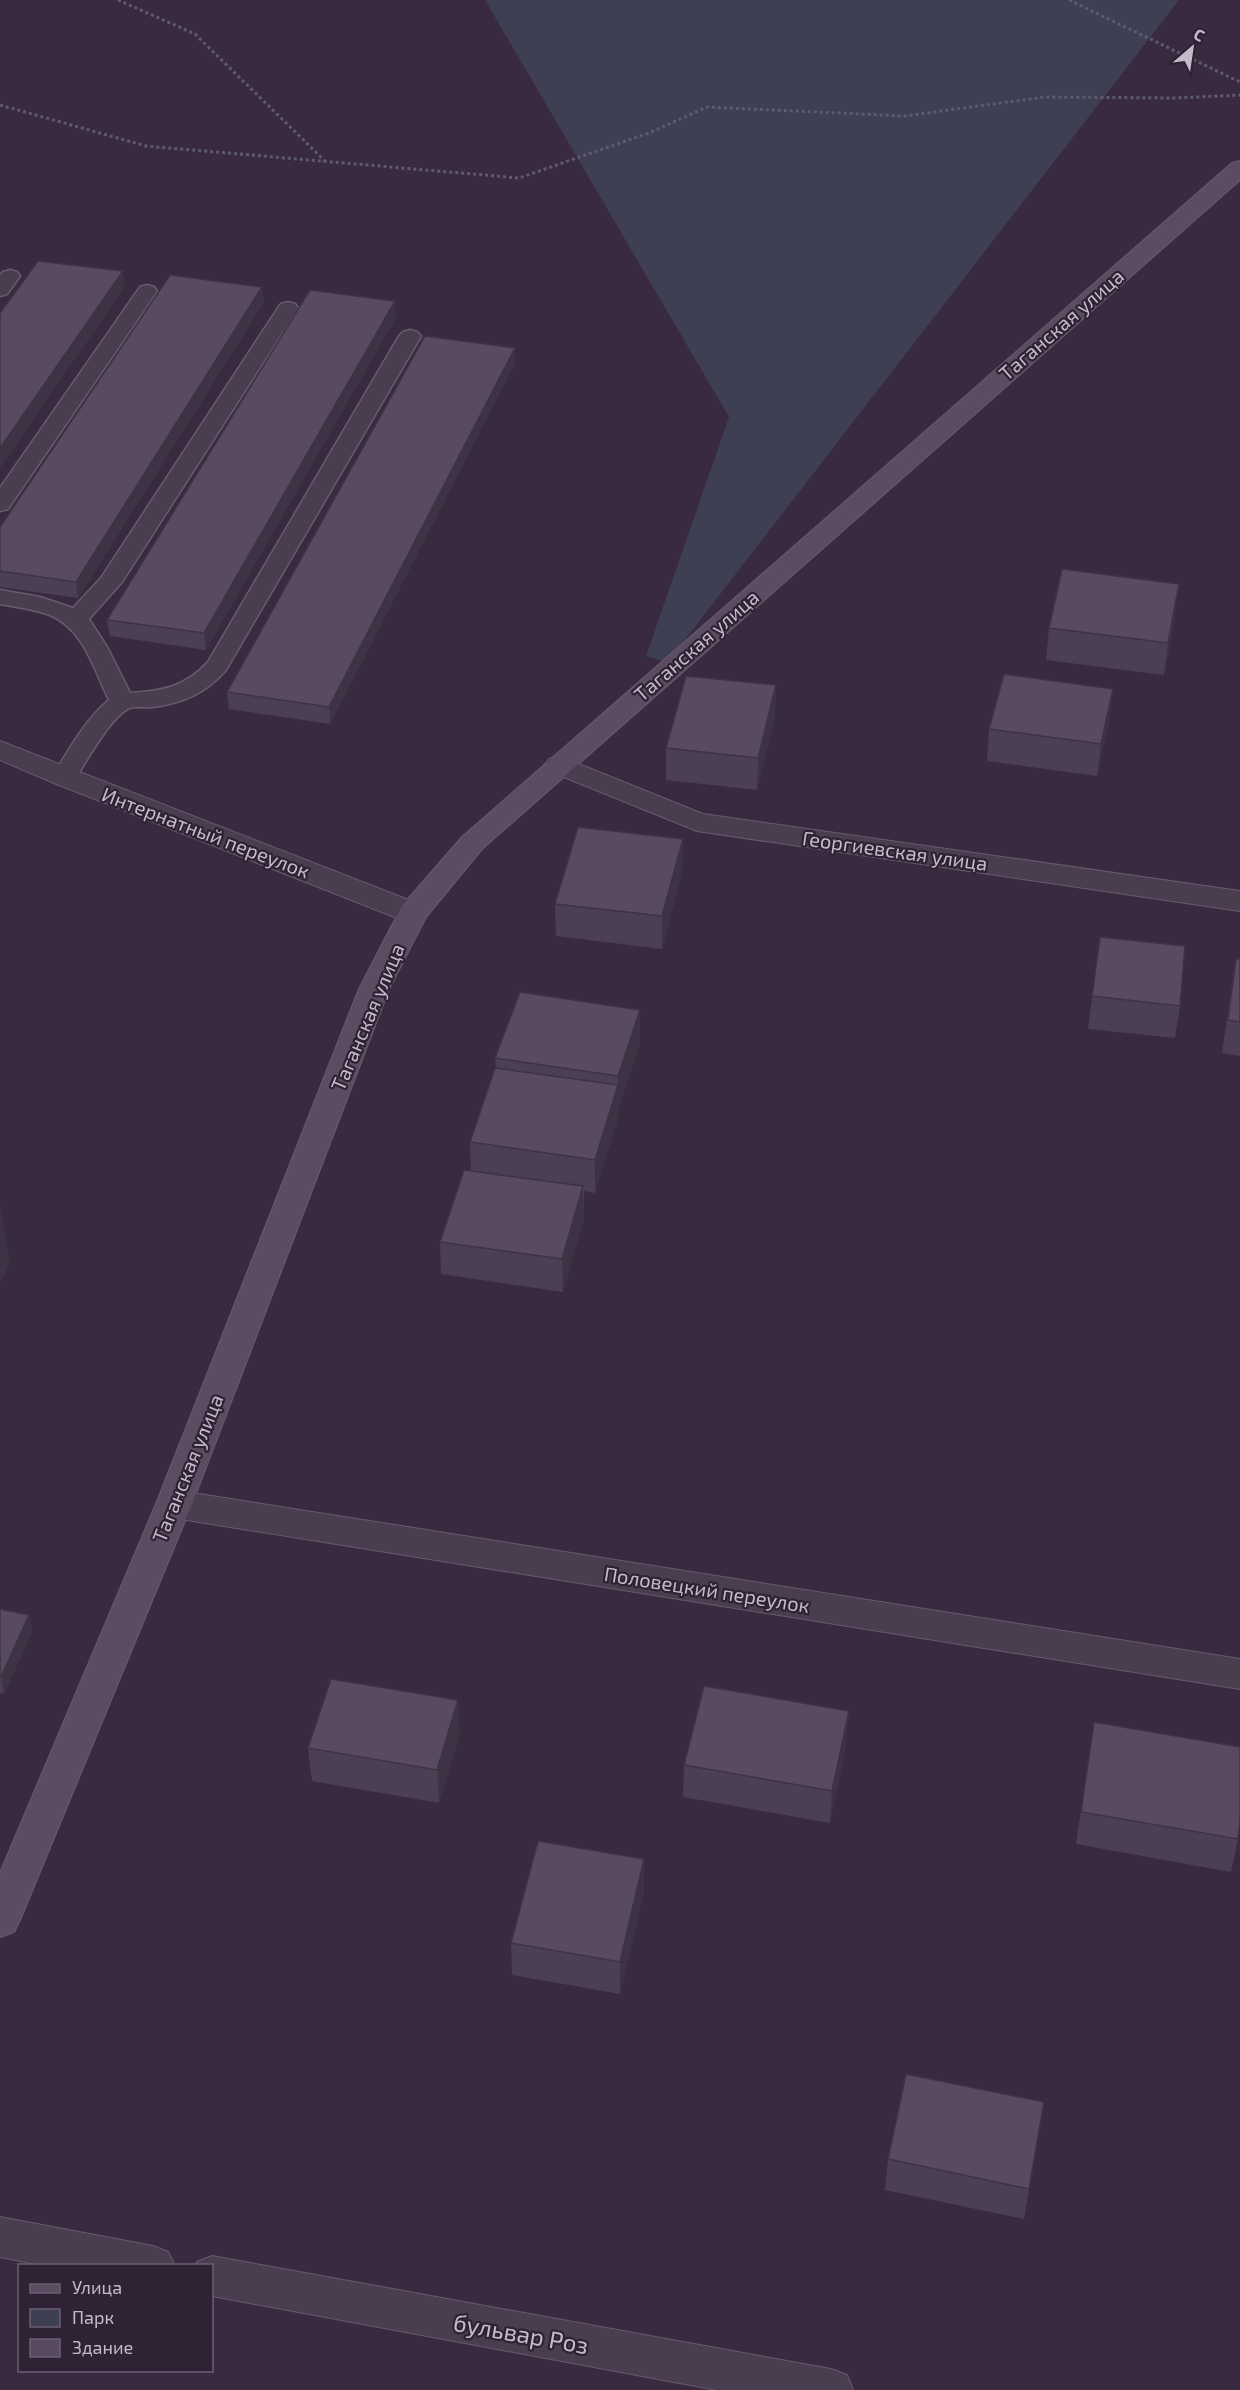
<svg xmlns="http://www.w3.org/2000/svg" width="1240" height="2390" viewBox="0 0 1240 2390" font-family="'Exo 2',sans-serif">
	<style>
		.green { fill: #3e3f52 }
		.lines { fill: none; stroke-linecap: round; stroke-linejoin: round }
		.lane-casing { stroke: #685b6d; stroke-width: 3 }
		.street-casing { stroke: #685b6d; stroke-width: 2 }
		.secondary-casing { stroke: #685b6d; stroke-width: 2 }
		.path { stroke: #5f5a6d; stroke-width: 3; stroke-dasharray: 3 3; stroke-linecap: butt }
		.lane { fill: #4a3d50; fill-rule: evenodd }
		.street { fill: #4a3d50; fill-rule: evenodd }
		.secondary { fill: #5c4c62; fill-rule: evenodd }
		.wall { fill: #4d3f53 }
		.shaded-wall { fill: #3e3344 }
		.building { fill: #594961; stroke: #3e3344; stroke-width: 1.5 }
		.labels { text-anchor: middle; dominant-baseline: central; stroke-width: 4.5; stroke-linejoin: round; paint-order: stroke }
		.street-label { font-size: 20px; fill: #c6baca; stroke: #2f2235 }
		.near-street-label { font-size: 24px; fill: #c6baca; stroke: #2f2235 }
	</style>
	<rect width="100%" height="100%" fill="#392a40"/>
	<!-- green -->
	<polygon class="green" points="485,0 1179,0 667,663 646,656 729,417"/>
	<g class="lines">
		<!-- lane casing -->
		<g class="lane-casing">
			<g id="lane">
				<polygon points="10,270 17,272 20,276 7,294 0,296 0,275 3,272"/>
				<polygon points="147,285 154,287 157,291 8,509 0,511 0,488 140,287"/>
				<path d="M288,302L295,304L298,308L122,582L89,619L107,647L130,693C162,691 185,687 208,662L399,336L403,332L410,330L417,332L421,336L226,670C206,693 183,703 153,707C146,708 136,706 130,708C111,715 84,766 73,782L64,785L55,782L52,777C68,751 85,720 109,700C94,670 84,629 50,615C34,609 17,607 0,604V590L40,597L73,608L101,578L278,308L281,304Z"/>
			</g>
		</g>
		<!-- street casing -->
		<g class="street-casing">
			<g id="street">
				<polygon points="0,741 424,906 428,913 424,920 413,923 402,920 54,783 0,760"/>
				<polygon points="559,756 703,814 1240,891 1240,911 697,831 549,771 545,765 549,759"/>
				<polygon points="174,1490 1240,1659 1240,1689 174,1518 161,1514 156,1504 161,1494"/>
				<polygon points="0,2217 153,2246 168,2252 175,2266 46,2266 0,2257"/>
				<polygon points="212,2256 831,2369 847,2375 853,2390 717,2390 212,2296 212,2266 195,2266 197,2262"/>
			</g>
		</g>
		<!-- secondary casing -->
		<g class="secondary-casing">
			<polygon id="secondary" points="1240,161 1240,180 482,849 426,917 389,989 192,1504 20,1920 14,1932 0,1937 0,1873 156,1504 359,989 402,906 462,837 1232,163"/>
		</g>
		<!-- path -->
		<g class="path">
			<polyline points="118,0 195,34 325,161"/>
			<polyline points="1069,0 1240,82"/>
			<polyline points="0,105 146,146 519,178 649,133 707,107 905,116 1045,97 1175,98 1240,95"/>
		</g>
		<!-- lane -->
		<use href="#lane" class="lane"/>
		<!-- street -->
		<use href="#street" class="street"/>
		<!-- secondary -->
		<use href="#secondary" class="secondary"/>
	</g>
	<!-- wall -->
	<g class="wall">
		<polygon points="264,302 78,598 0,587 0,527"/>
		<polygon points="396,317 206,650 110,636 107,620"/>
		<polygon points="515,363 330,724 229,709 227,692"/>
		<polygon points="1175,616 1164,675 1046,660 1049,628"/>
		<polygon points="776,685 775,717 757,790 666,780 666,748"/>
		<polygon points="1109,721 1097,776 987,761 989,729"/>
		<polygon points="683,839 682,871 662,949 556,936 555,904"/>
		<polygon points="1100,937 1180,1006 1175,1038 1088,1029"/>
		<polygon points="1236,959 1240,959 1240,1056 1222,1053"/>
		<polygon points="640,1010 640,1043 618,1109 618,1118 595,1193 584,1191 584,1219 563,1292 441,1274 440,1242 471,1171 470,1142 496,1068 495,1058"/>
		<polygon points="0,1609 29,1615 32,1632 4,1694 0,1693"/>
		<polygon points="1094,1722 1238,1839 1231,1872 1076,1844"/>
		<polygon points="460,1733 439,1803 312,1781 308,1748"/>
		<polygon points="846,1744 830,1823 683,1797 684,1765"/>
		<polygon points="644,1891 620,1994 512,1975 511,1943"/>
		<polygon points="1044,2102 1024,2219 885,2190 888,2159"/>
	</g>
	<!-- shaded-wall -->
	<g class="shaded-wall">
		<polygon points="123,271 125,287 0,468 0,448"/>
		<polygon points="262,287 264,302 78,598 76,582"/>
		<polygon points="395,301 396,317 206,650 204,633"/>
		<polygon points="515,348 515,363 330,724 329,707"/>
		<polygon points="1179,584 1175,616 1164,675 1168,643"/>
		<polygon points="776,685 775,717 757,790 758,758"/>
		<polygon points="1113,689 1109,721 1097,776 1101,744"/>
		<polygon points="683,839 682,871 662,949 662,916"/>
		<polygon points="640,1010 640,1043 618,1109 618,1076"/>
		<polygon points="618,1085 618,1118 595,1193 595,1160"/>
		<polygon points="583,1186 584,1219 563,1292 562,1259"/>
		<polygon points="1,1207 10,1263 0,1283 0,1208"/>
		<polygon points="29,1615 32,1632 4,1694 1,1677"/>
		<polygon points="458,1700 460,1733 439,1803 437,1770"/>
		<polygon points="849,1711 846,1744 830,1823 832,1791"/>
		<polygon points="644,1859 644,1891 620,1994 620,1962"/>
	</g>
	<!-- building -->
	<g class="building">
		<polygon points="38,261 123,271 0,448 0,313"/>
		<polygon points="170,275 262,287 76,582 0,571 0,527"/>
		<polygon points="310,290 395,301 204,633 107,620"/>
		<polygon points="425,336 515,348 329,707 227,692"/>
		<polygon points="1062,569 1179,584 1168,643 1049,628"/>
		<polygon points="1004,674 1113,689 1101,744 989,729"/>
		<polygon points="686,676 776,685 758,758 666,748"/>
		<polygon points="578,827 683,839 662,916 555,904"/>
		<polygon points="1100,937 1185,946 1180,1006 1092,996"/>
		<polygon points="1236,959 1240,959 1240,1022 1228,1020"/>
		<polygon points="520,992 640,1010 618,1076 495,1058"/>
		<polygon points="495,1068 618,1085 595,1160 470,1142"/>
		<polygon points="464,1170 583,1186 562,1259 440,1242"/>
		<polygon points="0,1609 29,1615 1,1677 0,1677"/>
		<polygon points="331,1679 458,1700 437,1770 308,1748"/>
		<polygon points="704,1686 849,1711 832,1791 684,1765"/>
		<polygon points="1094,1722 1240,1747 1240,1821 1238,1839 1081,1812"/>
		<polygon points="538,1841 644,1859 620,1962 511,1943"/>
		<polygon points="906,2074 1044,2102 1029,2189 888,2159"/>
	</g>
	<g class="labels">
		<!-- street labels -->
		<g class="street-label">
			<text transform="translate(1061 324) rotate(-41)">Таганская улица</text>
			<text transform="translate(696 645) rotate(-41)">Таганская улица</text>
			<text transform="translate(206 832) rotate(21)">Интернатный переулок</text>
			<text transform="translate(895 850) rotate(8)">Георгиевская улица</text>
			<text transform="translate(367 1017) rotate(-67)">Таганская улица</text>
			<text transform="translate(187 1468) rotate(-68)">Таганская улица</text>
			<text transform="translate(707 1589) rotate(9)">Половецкий переулок</text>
		</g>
		<!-- near-street labels -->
		<g class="near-street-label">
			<text transform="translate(521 2333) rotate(10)">бульвар Роз</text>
		</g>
	</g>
	<!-- legend -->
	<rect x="18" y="2264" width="195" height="108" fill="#2f2235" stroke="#6b5f71" stroke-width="1.5"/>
	<rect x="30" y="2284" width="30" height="9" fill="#5c4c62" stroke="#6b5f71" stroke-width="1.5"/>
	<text x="72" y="2294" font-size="18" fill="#c6baca">Улица</text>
	<rect x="30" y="2309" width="30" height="18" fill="#3e3f52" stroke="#6b5f71" stroke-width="1.5"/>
	<text x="72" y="2324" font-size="18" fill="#c6baca">Парк</text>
	<rect x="30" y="2339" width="30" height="18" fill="#594961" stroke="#6b5f71" stroke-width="1.5"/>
	<text x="72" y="2354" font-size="18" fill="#c6baca">Здание</text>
	<!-- north arrow -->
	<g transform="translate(1192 48) rotate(29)" stroke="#2f2235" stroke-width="4.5" paint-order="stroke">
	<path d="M0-4.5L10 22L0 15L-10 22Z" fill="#c6baca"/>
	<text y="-9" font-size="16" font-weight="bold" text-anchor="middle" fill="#c6baca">С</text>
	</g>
</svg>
